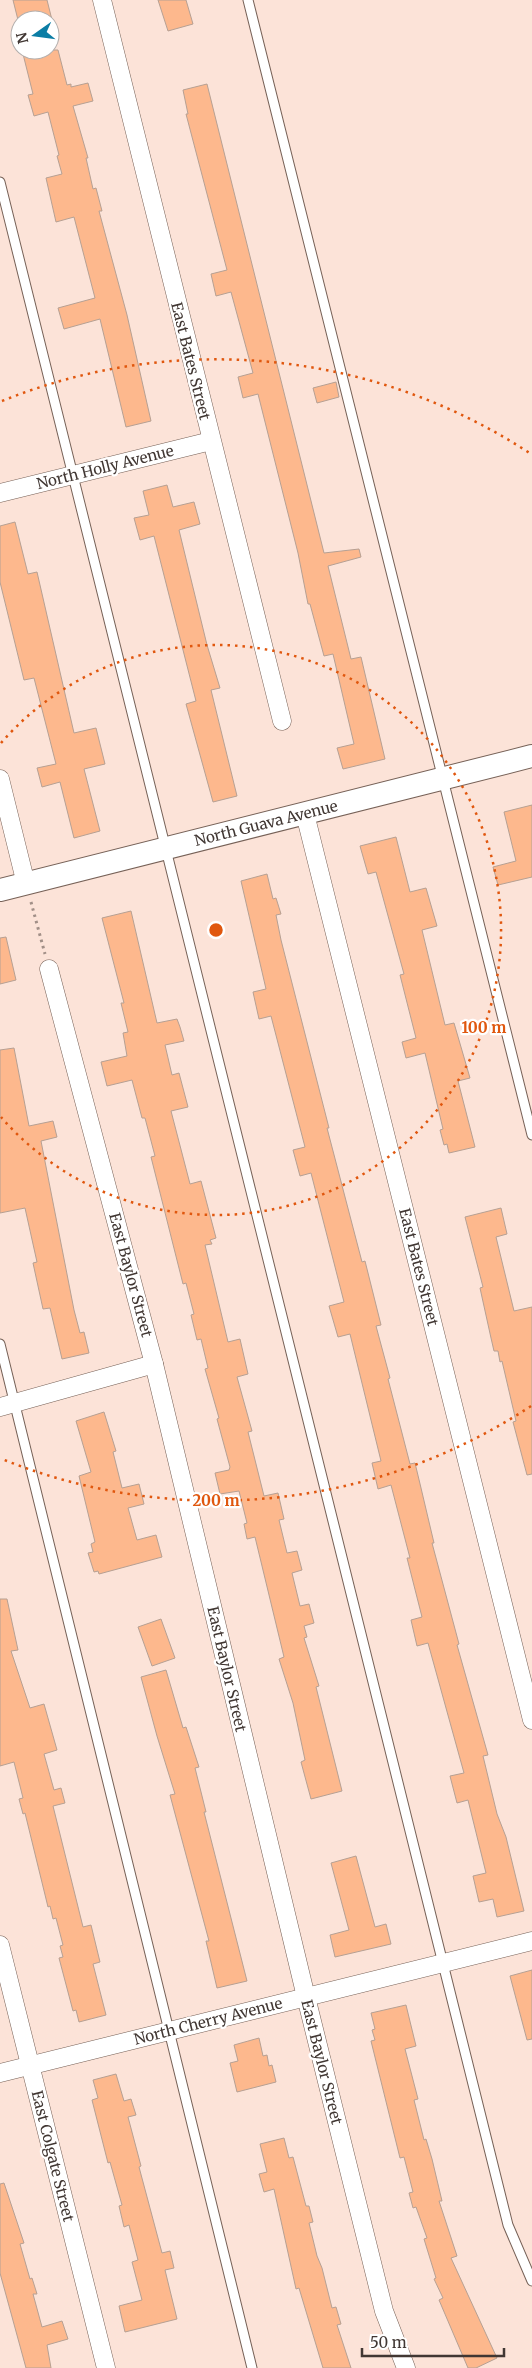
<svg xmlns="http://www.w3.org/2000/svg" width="532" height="2368" viewBox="0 0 532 2368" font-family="Merriweather,serif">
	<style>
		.building { fill: #fdb88d; stroke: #b6a093 }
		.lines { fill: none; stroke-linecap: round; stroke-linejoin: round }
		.service-casing { stroke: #766157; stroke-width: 11 }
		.minor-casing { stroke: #766157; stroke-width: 19 }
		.tertiary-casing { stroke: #766157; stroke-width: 24 }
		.path { stroke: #a18f87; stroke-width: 3; stroke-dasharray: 2.5 4; stroke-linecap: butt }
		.service { stroke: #fff; stroke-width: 9 }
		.minor { stroke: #fff; stroke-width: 18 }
		.tertiary { stroke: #fff; stroke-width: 22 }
		.ring { fill: none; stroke: #e0570e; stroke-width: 2.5; stroke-dasharray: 2.5 5 }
		.labels { text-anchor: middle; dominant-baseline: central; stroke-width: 4.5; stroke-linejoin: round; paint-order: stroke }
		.street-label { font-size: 15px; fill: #413733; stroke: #fff }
		.centre { fill: #e0570e; stroke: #fff; stroke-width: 2.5 }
		.ring-label { font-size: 15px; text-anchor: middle; font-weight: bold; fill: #e0570e; stroke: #fff; stroke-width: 4.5; stroke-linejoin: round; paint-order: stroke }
	</style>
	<rect width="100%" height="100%" fill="#fce3d8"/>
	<!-- building -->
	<g class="building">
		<polygon points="13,0 47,0 52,20 18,20"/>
		<polygon points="158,0 186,0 193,24 168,31"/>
		<polygon points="22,50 58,50 67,85 71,84 71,87 88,83 93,101 73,106 88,158 86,158 93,189 96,188 102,211 99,211 127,315 151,421 126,427 100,319 64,329 58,308 95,298 74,217 56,222 46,178 62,174 57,156 59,155 48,112 34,116 28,95 33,94"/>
		<polygon points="207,84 324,553 359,549 361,557 328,566 351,659 361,657 385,759 343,769 337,748 354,744 333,654 324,656 310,604 308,604 298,553 258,394 243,398 238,377 253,373 231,292 216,296 211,274 227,270 186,114 188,114 183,90"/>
		<polygon points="336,382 339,397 317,403 313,388"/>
		<polygon points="167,485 173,507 194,502 200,524 179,530 207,645 220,688 211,690 237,796 213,802 186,704 196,701 154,536 140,540 134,518 149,515 143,491"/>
		<polygon points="15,522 28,574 37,572 74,733 96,728 105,764 84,769 100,831 74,838 60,782 42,787 37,768 56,764 34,678 24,680 0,582 0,526"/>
		<polygon points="532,805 532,877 498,885 493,867 516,861 504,812"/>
		<polygon points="396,837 410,892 426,888 437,926 422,930 445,1025 454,1023 470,1078 458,1081 475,1147 449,1153 447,1144 444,1145 440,1130 443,1129 425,1053 406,1058 402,1042 416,1038 400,975 404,974 376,872 368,874 360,846"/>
		<polygon points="267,874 273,899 276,898 281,914 276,915 281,940 329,1128 327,1128 362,1262 365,1261 381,1325 376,1326 390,1378 388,1379 410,1464 415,1463 421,1488 434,1543 432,1543 459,1644 457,1645 488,1755 483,1756 497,1814 506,1837 524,1911 497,1917 493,1899 479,1902 473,1876 486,1873 468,1800 457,1803 450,1776 464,1773 428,1643 417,1646 411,1620 422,1617 407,1558 410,1558 391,1485 378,1489 372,1463 381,1461 350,1334 338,1337 329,1306 344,1302 311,1173 300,1176 293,1150 305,1147 271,1016 259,1019 253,992 266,989 241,881"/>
		<polygon points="131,911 157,1023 177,1019 180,1027 184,1041 165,1045 172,1075 179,1073 188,1107 171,1111 190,1184 201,1181 216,1238 210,1240 212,1244 205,1245 228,1342 240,1339 248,1374 237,1377 252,1431 248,1432 264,1496 278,1493 284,1519 279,1520 287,1553 297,1551 302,1570 292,1573 300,1606 309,1604 314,1623 304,1626 307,1637 304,1638 319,1686 316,1687 342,1791 311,1799 301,1762 305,1760 293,1703 279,1659 284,1657 255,1537 247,1539 244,1524 247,1523 239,1491 220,1494 215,1473 229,1470 230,1467 217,1419 219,1418 205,1369 208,1368 201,1339 197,1340 191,1315 194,1314 186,1283 183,1284 151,1157 155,1156 145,1118 142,1118 132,1080 107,1086 101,1062 127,1056 123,1033 128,1032 121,1003 124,1003 102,918"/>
		<polygon points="6,937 16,980 0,984 0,938"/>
		<polygon points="14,1048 29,1126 53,1121 57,1137 41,1141 74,1310 80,1333 84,1332 89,1353 62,1359 50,1308 43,1309 33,1263 37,1262 25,1208 0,1213 0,1050"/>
		<polygon points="501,1208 507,1234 496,1237 514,1311 532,1307 532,1474 527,1475 513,1422 516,1421 502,1361 500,1362 498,1351 494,1351 491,1338 480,1288 483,1287 465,1217"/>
		<polygon points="104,1412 116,1451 113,1452 122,1488 139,1484 144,1504 128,1508 137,1540 156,1535 162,1557 99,1574 98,1571 94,1572 88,1553 93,1552 91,1544 95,1542 79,1476 91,1472 76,1421"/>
		<polygon points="0,1599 7,1599 18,1650 11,1651 30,1708 44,1704 57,1750 44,1754 54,1790 61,1788 65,1803 53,1806 83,1927 91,1925 100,1962 93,1964 106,2015 79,2022 76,2010 73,2011 59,1958 63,1957 60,1946 63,1945 56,1918 53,1919 50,1906 48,1907 25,1813 23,1814 19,1799 23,1798 14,1762 0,1766"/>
		<polygon points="161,1619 175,1658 152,1666 138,1627"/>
		<polygon points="166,1670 183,1728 186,1727 199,1767 195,1768 206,1812 204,1812 247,1981 217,1988 206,1941 209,1941 170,1795 175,1794 157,1736 141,1677"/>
		<polygon points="356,1856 375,1927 386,1924 391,1944 335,1957 330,1935 349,1930 331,1863"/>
		<polygon points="532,1970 532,2039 527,2040 510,1976"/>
		<polygon points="406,2005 416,2046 405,2049 418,2099 414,2100 424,2140 426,2139 432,2159 442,2201 439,2201 457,2256 451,2258 497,2358 476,2368 468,2368 439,2300 443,2298 434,2279 436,2278 424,2239 427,2238 416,2207 413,2208 409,2193 413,2192 404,2157 400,2158 371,2041 375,2040 372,2030 375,2029 371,2013"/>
		<polygon points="259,2038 263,2056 267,2055 269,2066 272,2065 276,2082 237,2092 230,2063 238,2061 234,2045"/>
		<polygon points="116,2074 124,2101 131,2099 136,2115 128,2117 141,2166 139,2167 162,2253 170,2251 174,2268 165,2270 177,2319 125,2332 119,2306 142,2300 132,2262 138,2260 129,2225 124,2227 119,2206 122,2205 110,2162 108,2163 92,2100 98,2098 93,2080"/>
		<polygon points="284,2138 289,2158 293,2157 306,2206 309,2206 313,2222 309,2223 317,2256 322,2268 332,2308 336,2307 341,2324 337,2325 351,2368 323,2368 299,2288 296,2289 274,2189 264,2192 259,2174 267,2172 260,2144"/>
		<polygon points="4,2183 24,2243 20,2244 30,2279 32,2278 37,2294 33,2294 42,2327 62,2321 68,2339 47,2345 51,2368 26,2368 0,2273 0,2184"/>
	</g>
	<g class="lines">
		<!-- service casing -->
		<g class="service-casing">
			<g id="service">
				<polyline points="248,0 532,1135"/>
				<polyline points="0,182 508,2225 532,2281"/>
				<polyline points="0,1344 252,2368"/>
			</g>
		</g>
		<!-- minor casing -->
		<g class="minor-casing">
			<g id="minor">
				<polyline points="102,0 282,721"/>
				<polyline points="0,493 211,441"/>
				<polyline points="0,779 26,884"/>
				<polyline points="305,814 532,1720"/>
				<polyline points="49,969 154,1364 306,1997 384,2311 406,2368"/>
				<polyline points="0,1407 154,1364"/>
				<polyline points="0,1945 106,2368"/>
				<polyline points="0,2073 532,1941"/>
			</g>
		</g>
		<!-- tertiary casing -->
		<g class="tertiary-casing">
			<polyline id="tertiary" points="0,890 532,756"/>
		</g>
		<!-- path -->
		<polyline class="path" points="31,902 45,954"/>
		<!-- service -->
		<use href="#service" class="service"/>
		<!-- minor -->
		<use href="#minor" class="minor"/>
		<!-- tertiary -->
		<use href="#tertiary" class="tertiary"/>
	</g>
	<!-- distance rings -->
	<g class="ring">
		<path d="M1 743A285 285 0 1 1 1 1117"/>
		<path d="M531 1406A571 571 0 0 1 2 1459M2 401A571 571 0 0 1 531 454"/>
	</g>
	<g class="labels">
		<!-- street labels -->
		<g class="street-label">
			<text transform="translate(191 361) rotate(76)">East Bates Street</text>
			<text transform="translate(105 467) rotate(-14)">North Holly Avenue</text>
			<text transform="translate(266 823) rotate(-14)">North Guava Avenue</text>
			<text transform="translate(419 1267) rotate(76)">East Bates Street</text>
			<text transform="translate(131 1275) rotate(75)">East Baylor Street</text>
			<text transform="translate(227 1669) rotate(77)">East Baylor Street</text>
			<text transform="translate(208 2021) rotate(-14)">North Cherry Avenue</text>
			<text transform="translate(322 2062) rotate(76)">East Baylor Street</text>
			<text transform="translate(53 2156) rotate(76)">East Colgate Street</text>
		</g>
	</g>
	<circle cx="216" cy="930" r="8" class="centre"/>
	<g class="ring-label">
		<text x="484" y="1033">100 m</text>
		<text x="216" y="1506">200 m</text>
	</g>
	<!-- north arrow -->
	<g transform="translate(35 35) rotate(256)"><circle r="24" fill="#ffffff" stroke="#b3afad"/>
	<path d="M0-4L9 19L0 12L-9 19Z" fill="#0b7da5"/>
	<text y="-8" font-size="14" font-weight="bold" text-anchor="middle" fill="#413733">N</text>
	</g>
	<!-- scale -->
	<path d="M362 2348v8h142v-8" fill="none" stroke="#413733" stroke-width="2.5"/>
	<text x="370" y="2348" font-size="15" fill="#413733" stroke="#ffffff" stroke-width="4" paint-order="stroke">50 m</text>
</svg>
